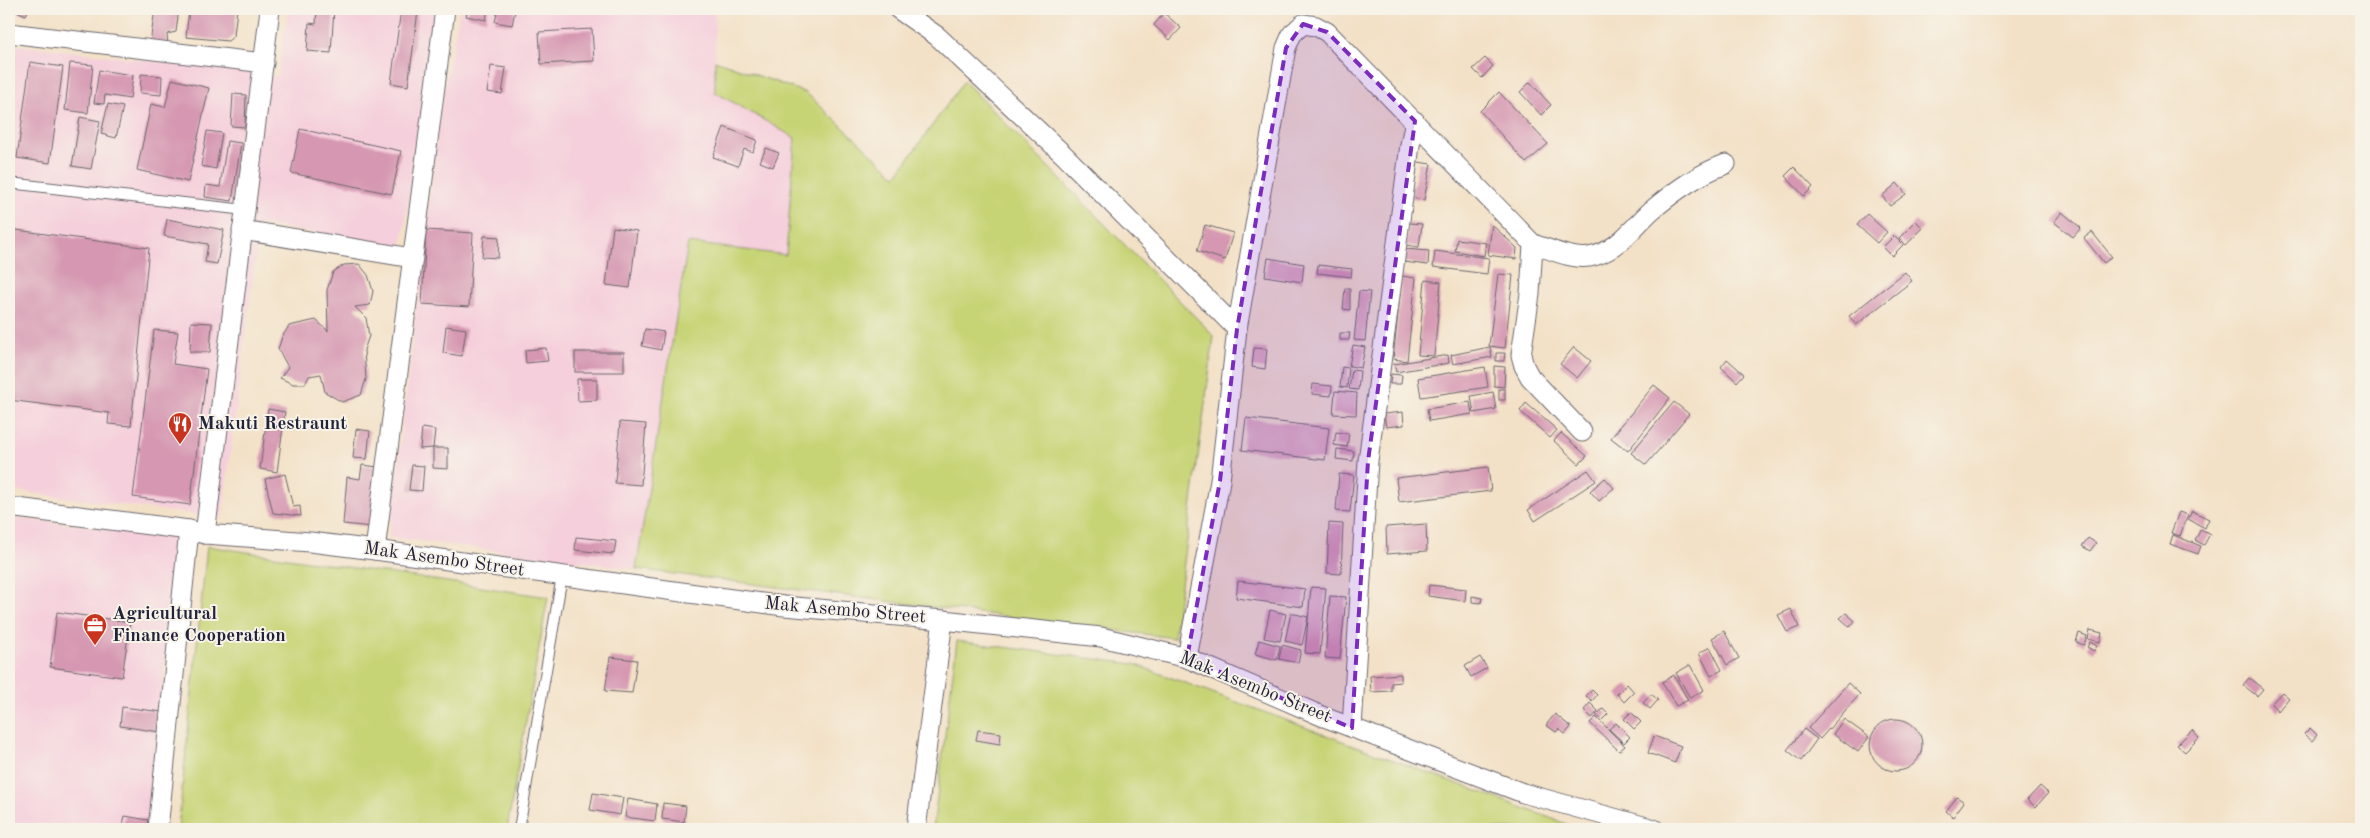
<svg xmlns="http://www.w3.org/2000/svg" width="2370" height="838" viewBox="0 0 2370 838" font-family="'Old Standard TT',serif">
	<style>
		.built { fill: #f5cfdb }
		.green { fill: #c7d476; stroke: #747b58 }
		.building { fill: #d597b1 }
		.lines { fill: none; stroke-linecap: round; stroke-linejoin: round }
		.lane-casing { stroke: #6b656c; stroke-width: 12 }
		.street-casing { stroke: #6b656c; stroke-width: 21 }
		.lane { stroke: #fff; stroke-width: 10 }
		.street { stroke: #fff; stroke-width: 19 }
		.marked { fill: #7b2cbf; fill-opacity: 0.2; stroke: #7b2cbf; stroke-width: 4; stroke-dasharray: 10 6; stroke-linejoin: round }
		.labels { text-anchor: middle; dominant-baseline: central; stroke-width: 4; stroke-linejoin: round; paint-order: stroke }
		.poi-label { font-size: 19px; font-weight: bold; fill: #22223b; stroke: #f7f3e8; text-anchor: start }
		.street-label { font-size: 19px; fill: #22223b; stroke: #f7f3e8 }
	</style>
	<rect width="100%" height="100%" fill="#f7f3e8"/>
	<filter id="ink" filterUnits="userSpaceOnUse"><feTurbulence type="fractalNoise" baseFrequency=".02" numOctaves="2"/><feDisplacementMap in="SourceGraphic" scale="10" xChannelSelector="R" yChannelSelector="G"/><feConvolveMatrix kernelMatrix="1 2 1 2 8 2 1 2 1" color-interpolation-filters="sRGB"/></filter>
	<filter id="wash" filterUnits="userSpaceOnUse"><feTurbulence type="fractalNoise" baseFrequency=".0096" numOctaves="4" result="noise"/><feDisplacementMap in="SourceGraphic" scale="20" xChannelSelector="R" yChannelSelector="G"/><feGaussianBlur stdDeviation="1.12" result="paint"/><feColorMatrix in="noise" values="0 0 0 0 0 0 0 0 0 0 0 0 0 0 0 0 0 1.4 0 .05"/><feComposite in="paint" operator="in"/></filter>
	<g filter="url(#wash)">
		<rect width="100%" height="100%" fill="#f3e1c7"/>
		<!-- built -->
		<g class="built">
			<polygon points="288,9 440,9 401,248 260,224 222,518 9,490 9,44 278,76"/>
			<polygon points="460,9 715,9 715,92 795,138 786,255 688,243 636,569 389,537 441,106"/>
			<polygon points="9,517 180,537 146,829 9,829"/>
		</g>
		<!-- green -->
		<g class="green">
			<polygon points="715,60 806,93 896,176 964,81 1214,336 1174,638 636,569 688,243 786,255 795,138 715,92"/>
			<polygon points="207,546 548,597 507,829 178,829"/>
			<polygon points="957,641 1134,664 1580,829 933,829"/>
		</g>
		<g id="blocks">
			<!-- building -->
			<g class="building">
				<polygon points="11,9 29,9 26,15"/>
				<polygon points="155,9 179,9 176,32 167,34 168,45 150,43"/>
				<polygon points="189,9 237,9 234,36 228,41 186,37"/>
				<polygon points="317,9 334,9 331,53 307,51 309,23 316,24"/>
				<polygon points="401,9 428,9 427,12 418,11 408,86 391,83"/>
				<polygon points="468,9 488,9 486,20 466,16"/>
				<polygon points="498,9 515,11 512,25 495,22"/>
				<polygon points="1164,13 1181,28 1170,40 1154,25"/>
				<polygon points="592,29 594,61 541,64 539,32"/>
				<polygon points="1485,58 1493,66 1482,78 1473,69"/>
				<polygon points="30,62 63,67 50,163 17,158"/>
				<polygon points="70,63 93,65 88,113 65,110"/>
				<polygon points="491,66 506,68 502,94 487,92"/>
				<polygon points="99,70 133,75 130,99 105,95 104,104 94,103"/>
				<polygon points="141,74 162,76 161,95 140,93"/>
				<polygon points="172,79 209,88 188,182 137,170 151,104 165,107"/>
				<polygon points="1530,82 1551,105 1541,115 1520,92"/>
				<polygon points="1499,92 1548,144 1526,163 1480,111"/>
				<polygon points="233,94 246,95 245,127 231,126"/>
				<polygon points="108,104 123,107 116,138 101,134"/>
				<polygon points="80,117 100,121 91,169 72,166"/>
				<polygon points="724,127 757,140 753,152 744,149 738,166 713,157"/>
				<polygon points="300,129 401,151 392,194 291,173"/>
				<polygon points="207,131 222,133 216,169 201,166"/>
				<polygon points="227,141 241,143 232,201 205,197 206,185 220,187"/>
				<polygon points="766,148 779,153 773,167 760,162"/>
				<polygon points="1418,162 1431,164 1424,200 1411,198"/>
				<polygon points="1794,167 1813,187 1804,196 1785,176"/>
				<polygon points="1897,183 1906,194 1890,206 1882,196"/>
				<polygon points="2062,212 2081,228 2073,237 2054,222"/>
				<polygon points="1867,214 1887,232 1877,243 1857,225"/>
				<polygon points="167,219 224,230 217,264 205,262 208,244 164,236"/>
				<polygon points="1916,221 1923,228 1906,245 1899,238"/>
				<polygon points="1409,223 1422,224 1419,247 1406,245"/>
				<polygon points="1205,225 1233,233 1225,260 1197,251"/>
				<polygon points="1492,225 1517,248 1516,259 1488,255"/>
				<polygon points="613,227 637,231 630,288 606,285"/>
				<polygon points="9,229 149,248 131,426 108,424 109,413 9,400"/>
				<polygon points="426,230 473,233 469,307 422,304"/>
				<polygon points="2092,232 2112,257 2104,263 2084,238"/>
				<polygon points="484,236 499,237 498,258 482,257"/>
				<polygon points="1894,236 1903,245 1892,256 1883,247"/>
				<polygon points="1457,239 1486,243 1484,256 1455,251"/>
				<polygon points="1405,249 1429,251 1428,265 1404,262"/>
				<polygon points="1435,251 1489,258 1487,274 1433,267"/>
				<polygon points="1268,258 1304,264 1302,282 1265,276"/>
				<polygon points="359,264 368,275 373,291 370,305 355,307 366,318 369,336 364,350 366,379 361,395 342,402 325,392 321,374 309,376 305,384 293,384 280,378 288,367 278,349 282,337 289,326 316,320 328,331 327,290 333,272 344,265"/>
				<polygon points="1318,265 1352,269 1351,277 1317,273"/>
				<polygon points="1905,272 1912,281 1856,325 1849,316"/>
				<polygon points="1498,274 1513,275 1505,348 1489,346"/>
				<polygon points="1402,276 1416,278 1407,361 1393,359"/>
				<polygon points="1425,280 1441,282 1434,356 1418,355"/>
				<polygon points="1345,288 1350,288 1350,310 1343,309"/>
				<polygon points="1359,291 1370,292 1365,341 1354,340"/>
				<polygon points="191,322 212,323 210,352 190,352"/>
				<polygon points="446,326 466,329 462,356 443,353"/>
				<polygon points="645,329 664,332 661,350 642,346"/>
				<polygon points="154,330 178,332 173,364 207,369 190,505 133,497"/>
				<polygon points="1340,333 1350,333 1349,340 1340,340"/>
				<polygon points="1353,345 1365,347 1361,368 1349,366"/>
				<polygon points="1490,347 1492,357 1453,364 1451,355"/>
				<polygon points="1574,347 1591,361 1577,378 1560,364"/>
				<polygon points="546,348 548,361 526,363 525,350"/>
				<polygon points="1254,348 1267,349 1265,369 1252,367"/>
				<rect x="575" y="352" width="49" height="20"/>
				<polygon points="1496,353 1505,353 1504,361 1496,361"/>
				<polygon points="1448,355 1449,363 1396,372 1394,364"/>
				<polygon points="1727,359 1744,374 1737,382 1721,367"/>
				<polygon points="1494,366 1505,367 1504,387 1494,386"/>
				<polygon points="1342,367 1349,368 1347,388 1340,387"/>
				<polygon points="1485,367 1488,387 1421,397 1418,378"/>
				<polygon points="1352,370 1360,371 1358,390 1349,389"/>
				<polygon points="1391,374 1402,375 1401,384 1390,384"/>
				<polygon points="577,379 597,379 597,400 578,401"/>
				<polygon points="1313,384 1332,386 1331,396 1312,394"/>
				<polygon points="1654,385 1670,398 1628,451 1611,438"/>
				<rect x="1499" y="389" width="6" height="11"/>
				<polygon points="1335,391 1357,393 1356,415 1333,414"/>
				<polygon points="1493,392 1496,409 1474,413 1471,396"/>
				<polygon points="1470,402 1472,414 1429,421 1427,409"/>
				<polygon points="1674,402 1689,414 1646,465 1631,453"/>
				<polygon points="1526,403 1557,430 1550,438 1520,411"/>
				<polygon points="268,409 285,412 277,472 260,469"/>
				<polygon points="1403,412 1404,425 1386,427 1384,414"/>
				<polygon points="1246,418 1329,428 1325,460 1242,450"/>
				<polygon points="620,422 646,424 641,485 615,483"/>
				<polygon points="422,428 435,430 433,448 420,449"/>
				<polygon points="356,429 370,431 367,459 353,458"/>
				<polygon points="1336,432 1349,434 1347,447 1334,445"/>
				<polygon points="1561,433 1587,456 1579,464 1554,441"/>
				<polygon points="433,448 448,448 448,469 433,468"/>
				<polygon points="1337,449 1354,451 1353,461 1336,459"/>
				<polygon points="362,465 378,467 372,527 343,524 347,477 360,479"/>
				<polygon points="412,465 424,466 422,491 409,490"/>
				<polygon points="1488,467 1491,491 1399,502 1396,478"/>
				<polygon points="1588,470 1596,481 1535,521 1528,510"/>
				<polygon points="285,474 293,507 300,506 301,516 273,513 265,479"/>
				<polygon points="1339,474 1354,475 1350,512 1336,511"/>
				<polygon points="1605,478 1614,488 1599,501 1590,491"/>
				<polygon points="2192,511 2209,519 2205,528 2188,519"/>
				<polygon points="2179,512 2188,515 2180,536 2171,533"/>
				<polygon points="1329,523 1343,524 1341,574 1327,573"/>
				<polygon points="1426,524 1427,551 1387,554 1386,527"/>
				<polygon points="2201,529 2210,534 2204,545 2195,540"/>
				<polygon points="2173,535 2201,546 2198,554 2170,544"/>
				<polygon points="576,537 616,541 614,554 575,550"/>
				<polygon points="2088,538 2096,543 2090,551 2082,546"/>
				<polygon points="1238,581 1305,589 1303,607 1236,598"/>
				<polygon points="1429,585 1466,589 1465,601 1428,596"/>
				<polygon points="1311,587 1326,588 1320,654 1305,653"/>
				<polygon points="1330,596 1346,597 1340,659 1325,658"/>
				<polygon points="1472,596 1482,598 1481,603 1472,602"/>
				<polygon points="1791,609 1799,627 1787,632 1778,615"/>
				<polygon points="1270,610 1286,614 1280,641 1264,638"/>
				<polygon points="57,612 130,622 122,677 50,667"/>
				<polygon points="1291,613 1308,617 1302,645 1285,641"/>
				<polygon points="1846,613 1855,621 1850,627 1840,618"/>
				<polygon points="2090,630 2102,633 2100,642 2088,639"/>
				<polygon points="1724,631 1739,658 1727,665 1712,638"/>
				<polygon points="2079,633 2087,636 2084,645 2076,642"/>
				<polygon points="1259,640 1280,646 1277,660 1255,654"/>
				<polygon points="2090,642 2097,646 2094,651 2087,647"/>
				<polygon points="1282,645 1301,650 1298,663 1279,659"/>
				<polygon points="1710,647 1722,670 1711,676 1699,653"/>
				<polygon points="610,657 637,660 632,693 605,691"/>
				<polygon points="1480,657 1487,668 1471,677 1465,666"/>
				<polygon points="1690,665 1704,690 1690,698 1676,673"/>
				<polygon points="1401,674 1401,682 1391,683 1391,691 1371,692 1370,676"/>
				<polygon points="1674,675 1688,700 1676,706 1662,682"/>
				<polygon points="2249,678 2263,689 2257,696 2243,685"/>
				<polygon points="1848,683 1860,694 1820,739 1808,728"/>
				<polygon points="1627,684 1634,692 1624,702 1617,694"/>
				<polygon points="1592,690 1597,695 1592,701 1586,696"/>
				<polygon points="2282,692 2289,698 2278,711 2271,704"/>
				<polygon points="1651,694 1658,700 1650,709 1643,703"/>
				<polygon points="1590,703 1598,711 1592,718 1584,710"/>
				<polygon points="122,707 163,712 160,732 120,726"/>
				<polygon points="1603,709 1608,714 1602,720 1596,715"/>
				<polygon points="1631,712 1641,722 1634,729 1624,719"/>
				<polygon points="1555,714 1571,727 1565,734 1559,729 1556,732 1546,725"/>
				<polygon points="1596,717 1625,746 1619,751 1590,723"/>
				<circle cx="1896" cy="745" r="26"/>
				<polygon points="1844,719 1869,737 1858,752 1833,734"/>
				<polygon points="1616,723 1630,737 1624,743 1609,729"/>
				<polygon points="2310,728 2317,735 2312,741 2304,734"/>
				<polygon points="1804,729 1817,739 1801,761 1787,750"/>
				<polygon points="978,730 1001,733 1000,744 976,740"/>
				<polygon points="2192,730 2199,738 2185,752 2177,745"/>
				<polygon points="1654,736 1681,746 1675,763 1648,753"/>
				<polygon points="2040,786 2048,793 2036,807 2027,800"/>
				<polygon points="593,793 623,798 620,815 590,810"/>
				<polygon points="1957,797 1964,802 1953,817 1946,811"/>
				<polygon points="628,799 657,804 655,821 625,817"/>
				<polygon points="663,803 686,806 684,822 662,819"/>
				<polygon points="125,816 148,820 146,829 122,829"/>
			</g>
		</g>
	</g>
	<g filter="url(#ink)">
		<use href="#blocks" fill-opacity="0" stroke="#6b656c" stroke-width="1"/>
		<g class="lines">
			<!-- lane casing -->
			<g class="lane-casing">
				<g id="lane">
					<polyline points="9,183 245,210"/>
					<polyline points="519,829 562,576"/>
				</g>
			</g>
			<!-- street casing -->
			<g class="street-casing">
				<g id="street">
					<polyline points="898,9 937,36 1064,155 1237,329"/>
					<polyline points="9,33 264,63"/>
					<polyline points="242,230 412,258"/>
					<path d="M1533,244C1550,249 1572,260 1589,257C1616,253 1633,227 1652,210C1675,191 1698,174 1726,164"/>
					<polyline points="9,507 189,530 205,534 310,542 375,550 784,606 943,620 1101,637 1187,658 1324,717 1523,793 1654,829"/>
					<polyline points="205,534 270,9"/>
					<polyline points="375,550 445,9"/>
					<polyline points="1187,658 1220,481 1237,329 1286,48 1292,34 1303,24 1316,26 1327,32 1533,244 1530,294 1521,355 1524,366 1530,377 1582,432"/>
					<polyline points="1352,728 1368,461 1410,145 1415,121"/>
					<polyline points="158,829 189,530"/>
					<polyline points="916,829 943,620"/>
				</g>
			</g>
			<!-- lane -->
			<use href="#lane" class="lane"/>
			<!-- street -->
			<use href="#street" class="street"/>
		</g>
	</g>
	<!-- marked area -->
	<path class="marked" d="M1303,24L1327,32L1415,121L1368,461L1352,728L1187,658L1220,481L1237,329L1286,48Z"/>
	<!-- icons -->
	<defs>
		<g id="restaurant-pin" transform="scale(1.25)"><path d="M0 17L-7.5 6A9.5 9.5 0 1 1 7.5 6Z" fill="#c8321e" stroke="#f7f3e8"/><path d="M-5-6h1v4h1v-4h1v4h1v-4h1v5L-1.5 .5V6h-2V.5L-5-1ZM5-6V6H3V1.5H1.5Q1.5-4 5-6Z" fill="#fff"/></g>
		<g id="office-pin" transform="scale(1.25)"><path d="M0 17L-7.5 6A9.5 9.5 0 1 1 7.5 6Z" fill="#c8321e" stroke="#f7f3e8"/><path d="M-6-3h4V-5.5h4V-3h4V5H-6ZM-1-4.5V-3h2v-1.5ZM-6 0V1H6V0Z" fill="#fff"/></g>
	</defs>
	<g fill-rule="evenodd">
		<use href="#restaurant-pin" x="180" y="424"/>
		<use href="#office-pin" x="95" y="625"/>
	</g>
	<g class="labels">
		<!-- poi labels -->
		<g class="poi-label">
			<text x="198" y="424">Makuti Restraunt</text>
			<text x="112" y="614">Agricultural<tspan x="112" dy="22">Finance Cooperation</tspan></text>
		</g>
		<!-- street labels -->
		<g class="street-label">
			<text transform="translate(444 560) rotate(8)">Mak Asembo Street</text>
			<text transform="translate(845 611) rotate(5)">Mak Asembo Street</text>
			<text transform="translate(1255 688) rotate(22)">Mak Asembo Street</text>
		</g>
	</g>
	<!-- margin -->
	<rect width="2370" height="838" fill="none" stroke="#f7f3e8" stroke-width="30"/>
</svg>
